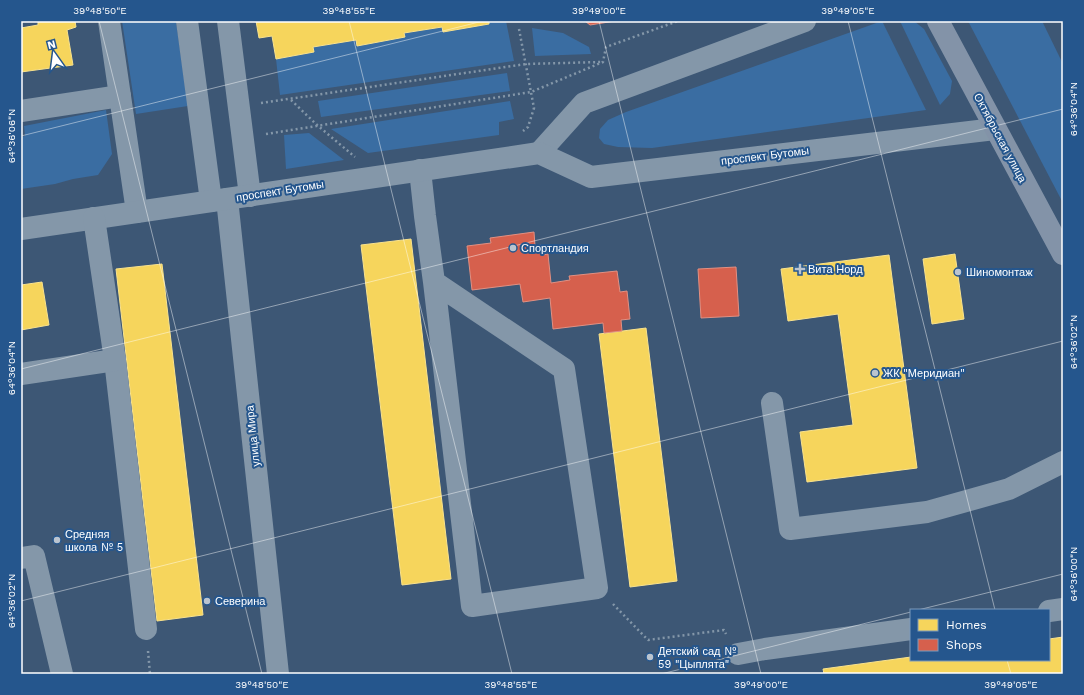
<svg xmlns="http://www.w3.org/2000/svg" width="1084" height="695" viewBox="0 0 1084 695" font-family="'Work Sans',sans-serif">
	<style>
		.green { fill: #3a6da2 }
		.homes { fill: #f6d55c; stroke: #f9e28d }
		.shops { fill: #d6604d; stroke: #e29082 }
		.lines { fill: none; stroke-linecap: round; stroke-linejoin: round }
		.path { stroke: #8497a9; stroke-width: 2.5; stroke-dasharray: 2 3; stroke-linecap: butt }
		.minor { stroke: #8497a9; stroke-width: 22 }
		.major { stroke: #8393a8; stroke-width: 22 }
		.ticks { fill: none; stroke: #fff; stroke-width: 1; stroke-opacity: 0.45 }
		.poi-dot { fill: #bbc4cf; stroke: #25568d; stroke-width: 1.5 }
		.labels { text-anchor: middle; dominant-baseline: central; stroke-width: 4; stroke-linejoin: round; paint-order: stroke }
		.street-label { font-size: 11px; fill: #fff; stroke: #25568d }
		.poi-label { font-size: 11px; fill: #fff; stroke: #25568d; text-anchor: start }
		.neatline { fill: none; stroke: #fff; stroke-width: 1.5 }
		.ticks-label { font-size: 10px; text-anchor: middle; fill: #fff }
	</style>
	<rect width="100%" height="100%" fill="#3d5775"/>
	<!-- green -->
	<g class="green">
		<polygon points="122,21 176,21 188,106 136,114"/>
		<polygon points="489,21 506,21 514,61 280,95 276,59 313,52 313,47 356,40 357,46 405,37 404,33 442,27 489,24"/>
		<polygon points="882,21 926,110 652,148 618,147 604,144 599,138 600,129 608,120 626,112"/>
		<polygon points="900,21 914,21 924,29 952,81 950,94 940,105"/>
		<polygon points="968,21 1042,21 1063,64 1063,203"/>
		<polygon points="532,28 563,33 589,47 591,54 535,56"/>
		<polygon points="507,73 510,91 321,117 318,101"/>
		<polygon points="510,101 514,119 499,122 499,135 368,153 331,129"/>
		<polygon points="106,110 112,154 98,175 73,179 55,184 21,189 21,137 25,136 24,126"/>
		<polygon points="309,133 344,160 286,169 284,135"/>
	</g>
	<!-- homes -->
	<g class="homes">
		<polygon points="38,21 75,21 76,27 67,30 73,65 21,72 21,28 38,25"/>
		<polygon points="256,21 489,21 489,24 443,32 442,27 404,33 405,37 357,46 356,40 313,47 314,52 276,59 272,36 259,38"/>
		<polygon points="411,239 451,579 402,585 361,245"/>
		<polygon points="955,254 964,319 932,324 923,259"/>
		<polygon points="889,255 917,468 807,482 800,432 853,425 838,314 788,321 781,269"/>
		<polygon points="162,264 203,615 157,621 116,269"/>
		<polygon points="42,282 49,325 21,330 21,285"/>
		<polygon points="646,328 677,581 630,587 599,334"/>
		<polygon points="1063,637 1063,674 824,674 823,669 911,657 911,660 1049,660 1049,639"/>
	</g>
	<!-- shops -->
	<g class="shops">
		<polygon points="585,21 615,21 590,25"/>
		<polygon points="534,232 535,246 541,245 543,255 548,254 551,283 570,280 569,276 617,271 620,292 627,291 630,319 621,320 622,331 604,333 603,323 553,329 550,298 523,302 520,284 472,290 467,246 491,243 490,238"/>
		<polygon points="736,267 739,316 701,318 698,269"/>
	</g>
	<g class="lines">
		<!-- path -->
		<g class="path">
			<polyline points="519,29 534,108 528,127 523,131"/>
			<polyline points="291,100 317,125 355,157"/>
			<polyline points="261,103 526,64 601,62"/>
			<polyline points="266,134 531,92 603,62 606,47 678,21"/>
			<polyline points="613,604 648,640 724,630 726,634"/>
			<polyline points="148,651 150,674"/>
		</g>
		<!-- minor -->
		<g class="minor">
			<polyline points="109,21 137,212"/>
			<polyline points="187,21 211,201"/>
			<polyline points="228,21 250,196"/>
			<polyline points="21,111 120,96"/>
			<polyline points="539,153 584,103 805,21"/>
			<polyline points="420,170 425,216 434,282 472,606 597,588 564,369 434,282"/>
			<polyline points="227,199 278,674"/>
			<polyline points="21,229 539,153 591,177 995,129"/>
			<polyline points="115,360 146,629"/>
			<polyline points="21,374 115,360 94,218"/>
			<polyline points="772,403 790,529 927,512 1009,489 1063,462"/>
			<polyline points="21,558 34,556 62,674"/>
			<polyline points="1049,611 1063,609"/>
			<polyline points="738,654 765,649 911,629"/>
		</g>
		<!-- major -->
		<polyline class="major" points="938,21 1063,254"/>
	</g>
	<!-- ticks -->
	<path class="ticks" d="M99,21L262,674M349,21L512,674M599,21L761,674M848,21L995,610M21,136L483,21M21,369L1063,109M21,601L1063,341M918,610L1063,574M1007,660L1011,674M661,674L911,612"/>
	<!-- markers -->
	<g class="poi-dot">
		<circle cx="513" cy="248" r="4"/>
		<path d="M798 263h4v4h4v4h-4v4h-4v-4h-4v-4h4z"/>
		<circle cx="958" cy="272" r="4"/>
		<circle cx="875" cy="373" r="4"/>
		<circle cx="57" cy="540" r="4"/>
		<circle cx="207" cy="601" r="4"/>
		<circle cx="650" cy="657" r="4"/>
	</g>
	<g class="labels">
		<!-- street labels -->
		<g class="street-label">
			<text transform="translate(1000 138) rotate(62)">Октябрьская улица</text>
			<text transform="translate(765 156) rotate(-7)">проспект Бутомы</text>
			<text transform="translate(280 191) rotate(-9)">проспект Бутомы</text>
			<text transform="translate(253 436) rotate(-96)">улица Мира</text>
		</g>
		<!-- poi labels -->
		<g class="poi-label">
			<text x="521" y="248">Спортландия</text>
			<text x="808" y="269">Вита Норд</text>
			<text x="966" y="272">Шиномонтаж</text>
			<text x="883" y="373">ЖК "Меридиан"</text>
			<text x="65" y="534">Средняя<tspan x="65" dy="13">школа № 5</tspan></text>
			<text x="215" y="601">Северина</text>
			<text x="658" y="651">Детский сад №<tspan x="658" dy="13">59 "Цыплята"</tspan></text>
		</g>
	</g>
	<!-- border -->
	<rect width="1084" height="695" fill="none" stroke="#25568d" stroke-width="44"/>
	<!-- legend -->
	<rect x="910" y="609" width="140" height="52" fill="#25568d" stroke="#7c9abb"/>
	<rect x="918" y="619" width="20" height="12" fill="#f6d55c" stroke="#7c9abb"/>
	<text x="946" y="629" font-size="12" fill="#ffffff">Homes</text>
	<rect x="918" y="639" width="20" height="12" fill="#d6604d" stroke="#7c9abb"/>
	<text x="946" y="649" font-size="12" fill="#ffffff">Shops</text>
	<!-- north arrow -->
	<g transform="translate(54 54) rotate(346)" stroke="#25568d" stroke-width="3" paint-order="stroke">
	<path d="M0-3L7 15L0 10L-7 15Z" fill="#ffffff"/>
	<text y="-6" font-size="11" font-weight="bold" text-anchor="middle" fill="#ffffff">N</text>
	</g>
	<rect x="22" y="22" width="1040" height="651" class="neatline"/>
	<g class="ticks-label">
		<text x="100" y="14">39°48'50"E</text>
		<text x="349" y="14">39°48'55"E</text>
		<text x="599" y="14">39°49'00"E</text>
		<text x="848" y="14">39°49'05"E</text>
		<text transform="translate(1073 109) rotate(-90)" y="4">64°36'04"N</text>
		<text transform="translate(11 136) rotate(-90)" y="4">64°36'06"N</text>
		<text transform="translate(1073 342) rotate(-90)" y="4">64°36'02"N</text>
		<text transform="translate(11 368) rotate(-90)" y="4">64°36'04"N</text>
		<text transform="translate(1073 574) rotate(-90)" y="4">64°36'00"N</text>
		<text transform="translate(11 601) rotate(-90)" y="4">64°36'02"N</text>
		<text x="262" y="688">39°48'50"E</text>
		<text x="511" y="688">39°48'55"E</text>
		<text x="761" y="688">39°49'00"E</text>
		<text x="1011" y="688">39°49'05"E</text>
	</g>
</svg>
